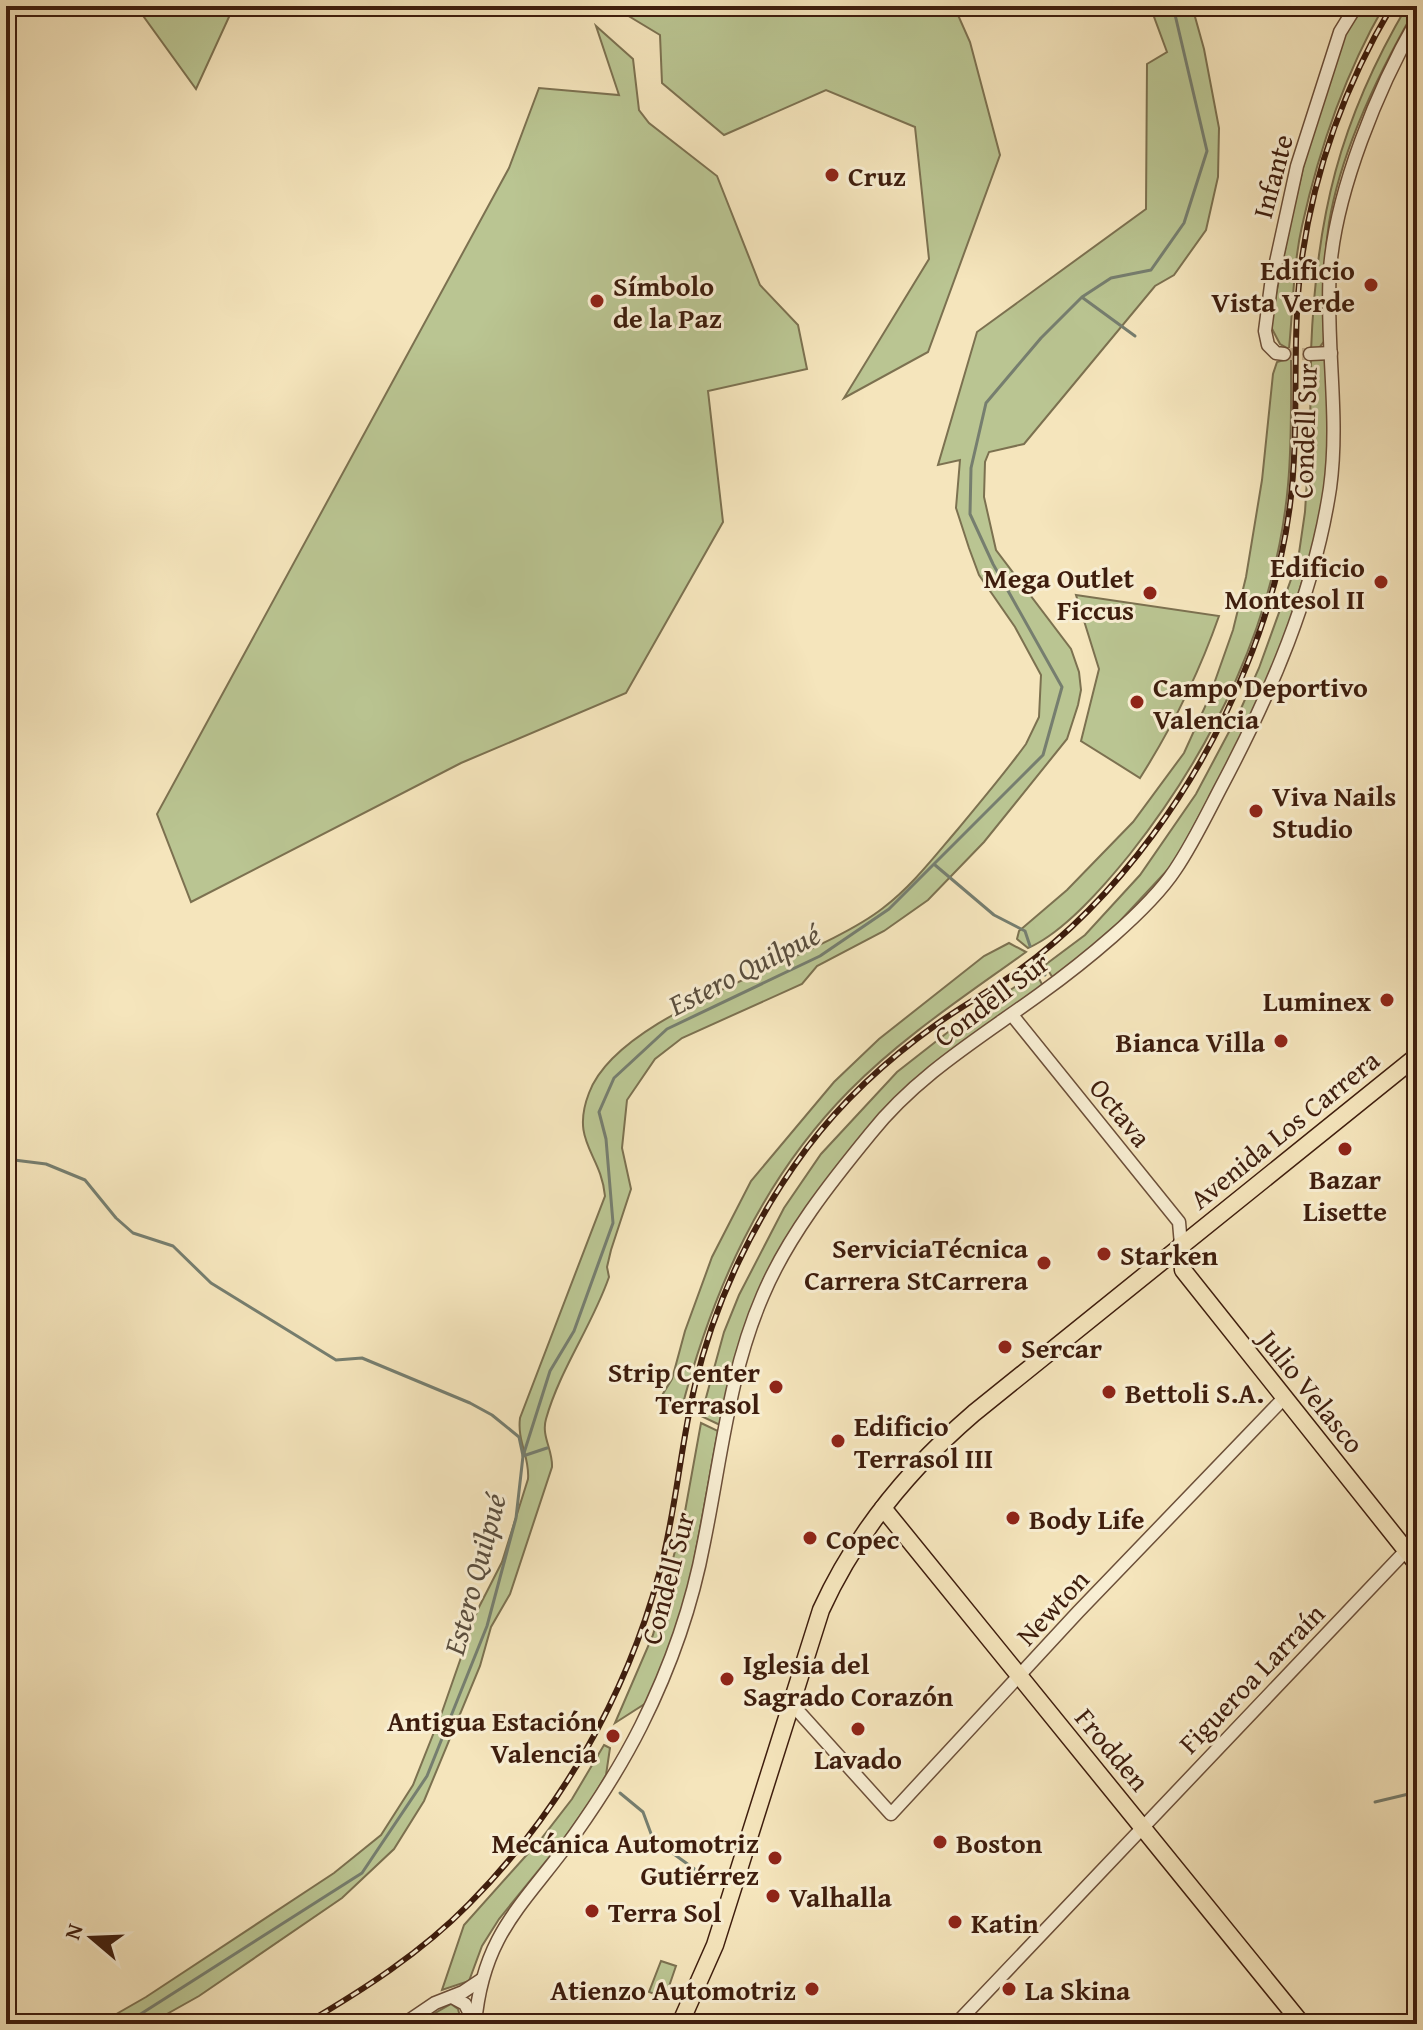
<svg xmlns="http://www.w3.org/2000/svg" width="1423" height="2030" viewBox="0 0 1423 2030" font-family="'Gentium Book Plus',serif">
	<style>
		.green { fill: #bac592; stroke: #7c7150; stroke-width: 2 }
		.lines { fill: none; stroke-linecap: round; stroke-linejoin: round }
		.stream { stroke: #767e6f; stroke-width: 3 }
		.minor-tunnel { stroke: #d0bd99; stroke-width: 12; stroke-dasharray: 12 6; stroke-linecap: butt }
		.minor-casing { stroke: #6c4f39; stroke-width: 15 }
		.major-casing { stroke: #3e1d0d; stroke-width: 19 }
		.minor { stroke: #f8eed3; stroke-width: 12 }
		.major { stroke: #f5e5bc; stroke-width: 16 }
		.rail-casing { stroke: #3e1d0d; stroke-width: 6 }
		.rail { stroke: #f8eed3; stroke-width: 3; stroke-dasharray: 9; stroke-linecap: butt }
		.poi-dot { fill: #8f2418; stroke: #f8eed3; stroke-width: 3 }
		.labels { text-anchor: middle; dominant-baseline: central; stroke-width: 6; stroke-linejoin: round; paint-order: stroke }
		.poi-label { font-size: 28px; font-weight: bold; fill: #3e1d0d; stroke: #f8eed3; text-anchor: start }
		.street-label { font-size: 28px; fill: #3e1d0d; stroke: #f8eed3 }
		.water-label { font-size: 30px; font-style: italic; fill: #5a4e3e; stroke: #f8eed3 }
	</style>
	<rect width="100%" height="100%" fill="#f5e5bc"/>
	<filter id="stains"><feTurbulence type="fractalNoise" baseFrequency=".0025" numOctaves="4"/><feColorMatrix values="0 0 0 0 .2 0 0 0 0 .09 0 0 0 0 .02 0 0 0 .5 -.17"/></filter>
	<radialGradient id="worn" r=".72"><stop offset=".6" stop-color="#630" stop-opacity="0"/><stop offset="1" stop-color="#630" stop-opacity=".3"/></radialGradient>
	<!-- green -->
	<g class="green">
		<polygon points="136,6 234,6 196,89"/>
		<polygon points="612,6 954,6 970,42 1000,155 928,352 844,398 929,259 915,127 826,90 724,135 662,83 660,35"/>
		<path d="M1150,6H1192L1204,49L1219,128L1218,177L1206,230L1174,275L1155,286L1024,444L989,452L985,462L984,497L996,550L1071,649L1079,672L1081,690L1078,705L1067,739L984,842L928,900L884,931L817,966L802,984L682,1038L655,1059L627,1100L622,1148L631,1189L611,1250L607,1267L609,1277C592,1326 560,1369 546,1419C541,1436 553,1450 552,1467L510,1594L491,1627L480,1666L424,1801L394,1849L342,1898L199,1996L149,2024H99L146,1997L334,1873L381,1835L413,1785L442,1712L478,1609L502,1562L528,1479C530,1457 517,1442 520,1418L605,1196C601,1153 570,1142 589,1093C620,1010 813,963 883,908C912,886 934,857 958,829C981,801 1005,773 1026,744L1039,717L1041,675L1015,627L979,575L969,548L956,508L960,460L938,465L977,332L1146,209L1147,64L1167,52Z"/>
		<path d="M1362,6H1384C1345,74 1319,149 1302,226C1293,266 1293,309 1289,349L1280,344L1270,325L1289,229L1305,159L1344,36Z"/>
		<path d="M1407,6H1417C1380,70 1341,150 1329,223C1323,262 1324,301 1325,340L1319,348L1311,351C1316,218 1339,121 1407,6Z"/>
		<polygon points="596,26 633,59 639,110 649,123 717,176 760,285 798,325 807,369 708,391 723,522 626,693 461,763 191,902 157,814 509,168 539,88 619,95"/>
		<polygon points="1320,357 1327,362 1330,434 1327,477 1316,537 1281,649 1243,734 1174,863 1119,922 1054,980 1045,965 1085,935 1140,875 1196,794 1239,713 1259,668 1298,560 1305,512 1310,431 1311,358"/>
		<path d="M1291,358C1291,400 1292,443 1288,485C1276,620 1213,749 1130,854C1105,885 1065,932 1028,948L1017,939L1019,931L1067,890L1133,822L1184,753L1209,698L1233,630L1246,577L1262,480L1273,374L1277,362Z"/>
		<path d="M1076,595L1219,616C1199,673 1173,726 1140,778L1081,741L1099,669Z"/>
		<path d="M1009,943L1026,952C965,996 901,1038 849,1091C761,1180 712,1292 681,1411L672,1409L661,1397L672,1379L685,1331L712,1257L751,1181L834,1082L879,1039L984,956Z"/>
		<polygon points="1036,973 1044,988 900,1094 786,1239 764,1278 749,1314 720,1425 701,1416 724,1332 739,1295 784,1208 821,1154 897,1072 957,1025"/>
		<polygon points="701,1423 718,1431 689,1588 661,1673 646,1703 615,1723 653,1635 684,1517"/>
		<polygon points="604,1745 610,1748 606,1775 592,1799 560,1844 499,1919 482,1946 469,1981 442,1990 464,1925 541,1839 572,1799"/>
		<polygon points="661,1961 676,1966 665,1998 649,1992"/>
		<polygon points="451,2004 458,2009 462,2024 416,2024"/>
	</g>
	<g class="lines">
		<!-- stream -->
		<g class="stream">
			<polyline points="1083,298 1135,336"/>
			<polyline points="935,865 994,915 1025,931 1030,946"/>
			<polyline points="1043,969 1045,975"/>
			<polyline points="6,1159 46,1164 85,1180 116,1218 133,1233 173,1246 211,1283 336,1360 362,1358 470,1403 492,1415 519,1437 523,1456 547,1448"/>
			<polyline points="620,1793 643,1812 653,1839 711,1881"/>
			<polyline points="1375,1802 1417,1792"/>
			<polyline points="125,2024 362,1873 427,1776 487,1626 516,1518 523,1456 550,1371 574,1331 613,1223 606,1139 599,1112 614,1078 667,1029 820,956 889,909 1043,755 1062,687 993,564 970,514 971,468 986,403 1041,338 1082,297 1111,278 1151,270 1184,223 1207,151 1173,6"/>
		</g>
		<!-- minor-tunnel -->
		<polyline class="minor-tunnel" points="1284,354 1310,354"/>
		<!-- minor casing -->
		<g class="minor-casing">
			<g id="minor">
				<polyline points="1284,354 1276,353 1268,345 1265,331 1271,285 1297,166 1340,32 1356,6"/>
				<polyline points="1310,354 1331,353"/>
				<polyline points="1012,1015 1179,1222 1181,1245"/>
				<polyline points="790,1702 891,1814 1078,1612 1283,1399"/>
				<polyline points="452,1997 465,2004 475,2024"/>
				<polyline points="404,2024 435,2003 463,1992 481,1980"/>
				<path d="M475,2024C483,1932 525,1904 575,1834C599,1800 622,1764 641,1726C670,1668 692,1606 704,1542C721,1459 729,1373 763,1295C788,1236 830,1183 871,1133C917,1075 981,1037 1040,994C1080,965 1148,911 1175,870C1192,845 1206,816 1220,789C1270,695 1314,594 1330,488C1340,415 1325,342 1330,269C1336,191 1378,88 1417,20"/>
				<polyline points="956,2024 1417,1539"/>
			</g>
		</g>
		<!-- major casing -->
		<g class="major-casing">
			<g id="major">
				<polyline points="1181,1245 1183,1270 1417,1564"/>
				<polyline points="883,1508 1302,2024"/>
				<path d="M680,2024L715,1945L821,1610C856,1533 910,1468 974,1413L1417,1056"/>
			</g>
		</g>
		<!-- minor -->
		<use href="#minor" class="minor"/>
		<!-- major -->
		<use href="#major" class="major"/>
		<!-- rail casing -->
		<g class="rail-casing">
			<path id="rail" d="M305,2024C363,1990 421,1953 469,1904C559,1813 626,1697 659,1574C676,1512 680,1448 695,1385C715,1300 755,1218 807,1148C843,1100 889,1058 937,1024C963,1005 992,990 1018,971C1118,899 1201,782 1246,667C1267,616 1283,560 1290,505C1300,426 1291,345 1301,265C1313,174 1345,85 1392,6"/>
		</g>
		<!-- rail -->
		<use href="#rail" class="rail"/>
	</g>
	<!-- markers -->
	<g class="poi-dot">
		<circle cx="832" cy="175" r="8"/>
		<circle cx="1371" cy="285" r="8"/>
		<circle cx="597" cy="301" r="8"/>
		<circle cx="1381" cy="582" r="8"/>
		<circle cx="1150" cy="593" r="8"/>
		<circle cx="1137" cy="702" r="8"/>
		<circle cx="1256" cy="811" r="8"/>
		<circle cx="1387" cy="1000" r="8"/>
		<circle cx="1281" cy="1041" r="8"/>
		<circle cx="1345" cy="1149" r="8"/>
		<circle cx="1104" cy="1254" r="8"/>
		<circle cx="1044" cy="1263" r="8"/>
		<circle cx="1005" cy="1347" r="8"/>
		<circle cx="776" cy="1387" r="8"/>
		<circle cx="1109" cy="1392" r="8"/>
		<circle cx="838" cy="1441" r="8"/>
		<circle cx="1013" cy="1518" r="8"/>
		<circle cx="810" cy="1538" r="8"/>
		<circle cx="727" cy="1679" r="8"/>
		<circle cx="858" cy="1729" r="8"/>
		<circle cx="613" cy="1736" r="8"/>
		<circle cx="940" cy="1842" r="8"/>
		<circle cx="775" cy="1858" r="8"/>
		<circle cx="773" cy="1896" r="8"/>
		<circle cx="592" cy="1911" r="8"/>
		<circle cx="955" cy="1922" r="8"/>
		<circle cx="812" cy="1989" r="8"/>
		<circle cx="1009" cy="1989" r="8"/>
	</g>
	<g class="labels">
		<!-- poi labels -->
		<g class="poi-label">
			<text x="848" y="175">Cruz</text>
			<text x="1355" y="269" text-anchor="end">Edificio<tspan x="1355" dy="32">Vista Verde</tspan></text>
			<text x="613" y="285">Símbolo<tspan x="613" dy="32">de la Paz</tspan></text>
			<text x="1365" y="566" text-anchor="end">Edificio<tspan x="1365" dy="32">Montesol II</tspan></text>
			<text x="1134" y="577" text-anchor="end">Mega Outlet<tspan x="1134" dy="32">Ficcus</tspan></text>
			<text x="1153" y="686">Campo Deportivo<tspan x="1153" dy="32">Valencia</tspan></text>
			<text x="1272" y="795">Viva Nails<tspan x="1272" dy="32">Studio</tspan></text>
			<text x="1371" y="1000" text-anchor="end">Luminex</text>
			<text x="1265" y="1041" text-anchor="end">Bianca Villa</text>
			<text x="1345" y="1178" text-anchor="middle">Bazar<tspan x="1345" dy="32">Lisette</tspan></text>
			<text x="1028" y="1247" text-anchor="end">ServiciaTécnica<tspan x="1028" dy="32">Carrera StCarrera</tspan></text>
			<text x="1120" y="1254">Starken</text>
			<text x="1021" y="1347">Sercar</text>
			<text x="760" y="1371" text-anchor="end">Strip Center<tspan x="760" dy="32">Terrasol</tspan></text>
			<text x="1125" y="1392">Bettoli S.A.</text>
			<text x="854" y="1425">Edificio<tspan x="854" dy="32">Terrasol III</tspan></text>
			<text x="1029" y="1518">Body Life</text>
			<text x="826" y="1538">Copec</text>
			<text x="743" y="1663">Iglesia del<tspan x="743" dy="32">Sagrado Corazón</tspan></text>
			<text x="597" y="1720" text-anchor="end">Antigua Estación<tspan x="597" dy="32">Valencia</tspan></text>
			<text x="858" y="1758" text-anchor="middle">Lavado</text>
			<text x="759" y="1842" text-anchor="end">Mecánica Automotriz<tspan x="759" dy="32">Gutiérrez</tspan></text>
			<text x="956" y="1842">Boston</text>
			<text x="789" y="1896">Valhalla</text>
			<text x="608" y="1911">Terra Sol</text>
			<text x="971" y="1922">Katin</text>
			<text x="796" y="1989" text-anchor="end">Atienzo Automotriz</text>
			<text x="1025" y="1989">La Skina</text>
		</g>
		<!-- street labels -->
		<g class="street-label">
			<text transform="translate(1272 176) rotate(-75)">Infante</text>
			<text transform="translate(1304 431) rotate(-88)">Condell Sur</text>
			<text transform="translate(991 999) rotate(-37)">Condell Sur</text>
			<text transform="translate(1121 1112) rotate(51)">Octava</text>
			<text transform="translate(1284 1129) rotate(-39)">Avenida Los Carrera</text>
			<text transform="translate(1312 1391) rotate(51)">Julio Velasco</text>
			<text transform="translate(667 1578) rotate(-75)">Condell Sur</text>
			<text transform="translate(1052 1607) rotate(-47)">Newton</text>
			<text transform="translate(1251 1678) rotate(-46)">Figueroa Larraín</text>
			<text transform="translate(1113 1749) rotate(50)">Frodden</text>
		</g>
		<!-- water labels -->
		<g class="water-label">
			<text transform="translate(744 969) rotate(-27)">Estero Quilpué</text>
			<text transform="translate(474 1574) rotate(-75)">Estero Quilpué</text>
		</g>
	</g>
	<!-- margin -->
	<rect width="1423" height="2030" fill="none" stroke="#f5e5bc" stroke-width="32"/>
	<rect x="8" y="8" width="1407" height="2014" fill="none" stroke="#3e1d0d" stroke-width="4"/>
	<rect x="16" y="16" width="1391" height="1998" fill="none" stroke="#3e1d0d" stroke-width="2"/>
	<!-- north arrow -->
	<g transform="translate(92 1938) rotate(289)" stroke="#f8eed3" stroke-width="6" paint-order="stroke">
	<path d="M0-6L14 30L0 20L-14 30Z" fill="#3e1d0d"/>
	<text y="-12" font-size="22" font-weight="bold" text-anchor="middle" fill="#3e1d0d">N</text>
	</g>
	<rect width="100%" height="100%" filter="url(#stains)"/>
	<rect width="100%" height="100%" fill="url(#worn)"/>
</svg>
